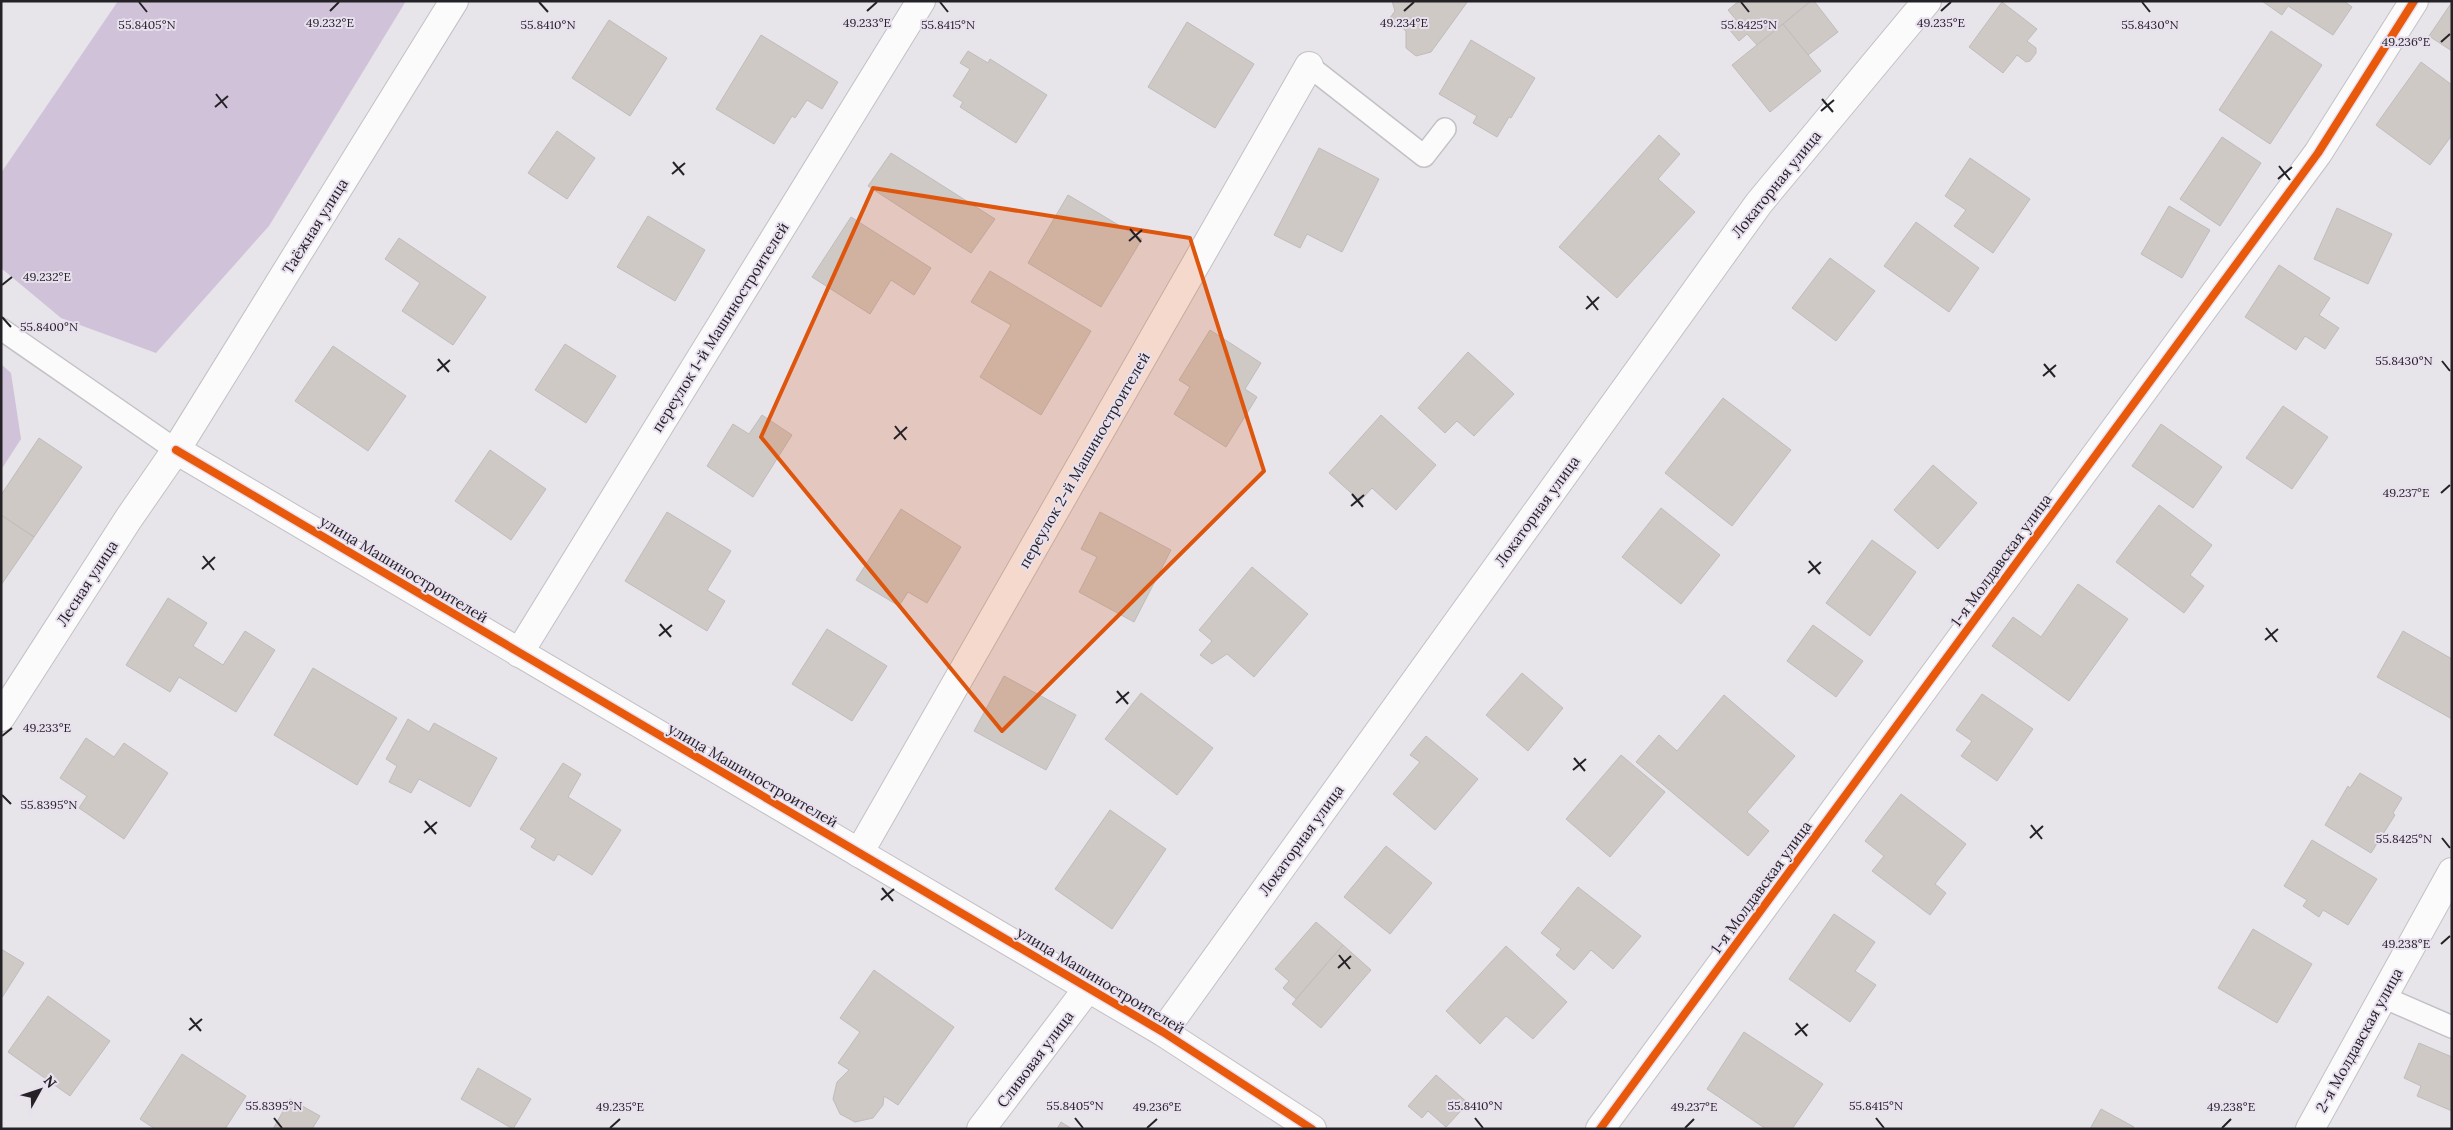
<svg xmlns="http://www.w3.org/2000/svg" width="2453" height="1130" viewBox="0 0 2453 1130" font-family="Lora,serif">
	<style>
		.forest { fill: #d0c3d9 }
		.building { fill: #cfc9c5; stroke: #bfbcbc }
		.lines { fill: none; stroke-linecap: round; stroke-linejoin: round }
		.lane-casing { stroke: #c3c1c5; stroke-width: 24 }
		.street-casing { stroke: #c3c1c5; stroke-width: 30 }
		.secondary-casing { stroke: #c3c1c5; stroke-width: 30 }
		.lane { stroke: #fbfbfc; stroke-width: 21 }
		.street { stroke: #fbfbfc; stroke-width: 28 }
		.secondary { stroke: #fbfbfc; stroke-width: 28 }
		.cycleway-casing { stroke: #e8e0ee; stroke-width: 11 }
		.cycleway { stroke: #e8590c; stroke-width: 8 }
		.marked { fill: #de560d; fill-opacity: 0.2; stroke: #de560d; stroke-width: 4; stroke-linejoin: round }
		.ticks { fill: none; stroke: #252227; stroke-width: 2 }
		.labels { text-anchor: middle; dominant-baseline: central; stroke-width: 4; stroke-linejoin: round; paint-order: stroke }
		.street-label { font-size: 15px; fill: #252227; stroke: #e8e0ee }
		.ticks-label { font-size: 12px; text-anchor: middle; fill: #252227; stroke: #e8e0ee; stroke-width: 4; stroke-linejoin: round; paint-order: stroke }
	</style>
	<rect width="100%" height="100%" fill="#e7e4ea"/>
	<!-- forest -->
	<g class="forest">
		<polygon points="118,1 406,1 269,226 156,353 61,318 1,268 1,173"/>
		<polygon points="1,364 11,373 21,439 1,470"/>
	</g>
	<!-- building -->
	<g class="building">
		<polygon points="1392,1 1468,1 1431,52 1416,56 1406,48 1406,31 1390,18 1395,11"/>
		<polygon points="1739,1 1811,1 1757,45 1747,34 1739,41 1728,28 1737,21 1728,10"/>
		<polygon points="1811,1 1814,1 1838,32 1808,55 1783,24"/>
		<polygon points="2262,1 2344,1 2352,7 2333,35 2288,6 2282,15"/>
		<polygon points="2002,2 2037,29 2027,41 2036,48 2036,53 2030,61 2026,62 2017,55 2003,73 1969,47"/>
		<polygon points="2452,2 2452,51 2429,36"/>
		<polygon points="609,20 667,58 630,116 572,78"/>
		<polygon points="1187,22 1254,64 1215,128 1148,87"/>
		<polygon points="1783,24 1821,71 1770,112 1732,65"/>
		<polygon points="2271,31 2322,65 2270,144 2219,110"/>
		<polygon points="761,35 838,82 822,109 807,100 795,118 792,116 774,144 716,109"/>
		<polygon points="1471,40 1535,78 1511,118 1509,117 1497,137 1473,123 1477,116 1439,94"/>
		<polygon points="968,51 988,63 990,59 1047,95 1016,143 960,107 963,102 953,96 970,69 960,63"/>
		<polygon points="2421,62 2452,85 2452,135 2430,165 2376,125"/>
		<polygon points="557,131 595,158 567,199 528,173"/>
		<polygon points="1659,135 1680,154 1658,179 1695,212 1617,298 1559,247"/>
		<polygon points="2222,137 2261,163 2220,226 2180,199"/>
		<polygon points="1319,148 1379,179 1342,252 1307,234 1300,248 1274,235"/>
		<polygon points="891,153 995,219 971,253 868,186"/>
		<polygon points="1970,158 2030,199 1993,253 1954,226 1966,210 1945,196"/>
		<polygon points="1068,195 1142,239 1101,307 1028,263"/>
		<polygon points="2169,206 2210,230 2182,278 2141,254"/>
		<polygon points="2337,208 2392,234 2368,284 2314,259"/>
		<polygon points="648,216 705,250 675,301 617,267"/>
		<polygon points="851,217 931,268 914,295 891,280 870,314 812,277"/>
		<polygon points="1916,222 1979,268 1949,312 1884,266"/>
		<polygon points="399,238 486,297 453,345 402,311 420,283 385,259"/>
		<polygon points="1830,258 1875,291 1836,341 1792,308"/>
		<polygon points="2279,265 2330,298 2319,315 2339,328 2325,349 2305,336 2296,350 2245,317"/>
		<polygon points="990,271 1091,331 1041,415 980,377 1011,325 971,302"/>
		<polygon points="1210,330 1261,363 1245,389 1257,397 1226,447 1174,414 1190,387 1179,380"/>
		<polygon points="565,344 616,376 586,423 535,390"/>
		<polygon points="333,346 406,396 368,451 295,401"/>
		<polygon points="1468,352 1514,394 1474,436 1457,421 1445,433 1418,408"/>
		<polygon points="1723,398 1791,450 1732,526 1665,473"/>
		<polygon points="2283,406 2328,437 2292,489 2246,458"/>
		<polygon points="762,415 792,435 753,497 707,466 733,424 749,434"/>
		<polygon points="1381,415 1436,465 1396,510 1372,488 1360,501 1329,473"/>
		<polygon points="2161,424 2222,467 2193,508 2132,466"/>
		<polygon points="39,438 82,467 34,537 1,515 1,495"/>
		<polygon points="490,450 546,489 511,540 455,501"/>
		<polygon points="1933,465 1977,503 1938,549 1894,510"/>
		<polygon points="2159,505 2212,545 2190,575 2204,586 2184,613 2116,562"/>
		<polygon points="1661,508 1720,555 1681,604 1622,557"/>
		<polygon points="901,509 961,547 927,603 908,592 899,606 856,580"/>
		<polygon points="667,512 731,551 707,590 725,601 707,631 625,581"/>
		<polygon points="1100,512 1171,550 1134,622 1079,592 1097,557 1081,549"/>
		<polygon points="1,515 34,537 1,585"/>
		<polygon points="1872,540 1916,572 1870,636 1826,603"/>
		<polygon points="1252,567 1308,614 1254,677 1227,654 1212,664 1200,655 1212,641 1199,630"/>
		<polygon points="2078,584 2128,619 2069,701 1992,646 2013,617 2041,637"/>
		<polygon points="168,598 207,623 193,646 223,665 245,631 275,650 236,712 179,677 170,692 126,665"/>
		<polygon points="1813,625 1863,661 1836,697 1787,661"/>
		<polygon points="827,629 887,666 852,721 792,684"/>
		<polygon points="2403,631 2452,659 2452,719 2377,677"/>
		<polygon points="313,668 397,718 357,785 274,735"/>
		<polygon points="1522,673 1563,708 1528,751 1486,715"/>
		<polygon points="1004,676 1076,715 1046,770 974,731"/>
		<polygon points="1141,693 1213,748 1177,795 1105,739"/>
		<polygon points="1982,694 2033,729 1997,781 1961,756 1972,741 1956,730"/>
		<polygon points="1724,695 1795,756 1747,812 1769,831 1748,856 1636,762 1659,735 1677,751"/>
		<polygon points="408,719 429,732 434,723 497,758 470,807 419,779 411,793 389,782 397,766 386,759"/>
		<polygon points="1426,736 1478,779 1435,830 1393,794 1420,762 1410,755"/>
		<polygon points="86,738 114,757 124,743 168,773 124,839 79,808 87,796 60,778"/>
		<polygon points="1621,755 1665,792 1610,857 1566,819"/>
		<polygon points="563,763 581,774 568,797 621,830 592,875 558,854 554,861 531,847 536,839 520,829"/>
		<polygon points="2360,773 2402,798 2393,813 2395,815 2371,853 2325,825 2348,786 2350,788"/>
		<polygon points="1901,794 1966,844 1935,884 1946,893 1930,915 1872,871 1884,856 1865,841"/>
		<polygon points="1110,810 1166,849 1112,929 1055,889"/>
		<polygon points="2312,840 2377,879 2348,925 2323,910 2319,917 2303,906 2307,900 2284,886"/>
		<polygon points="1386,846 1432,883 1390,934 1344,897"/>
		<polygon points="1578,887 1641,936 1613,969 1591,950 1574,970 1556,955 1561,949 1541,933"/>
		<polygon points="1834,914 1875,942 1855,971 1876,985 1850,1022 1789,979"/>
		<polygon points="1316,922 1343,945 1296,999 1283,988 1289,981 1275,969"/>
		<polygon points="2253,929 2312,964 2277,1023 2218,988"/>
		<polygon points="1343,945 1371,970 1321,1028 1292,1004"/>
		<polygon points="1506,946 1567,1002 1533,1039 1506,1016 1480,1044 1446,1011"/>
		<polygon points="1,949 24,963 1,999"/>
		<polygon points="874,970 954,1027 898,1105 884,1096 883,1105 873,1118 855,1122 840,1114 833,1099 837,1082 849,1070 838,1063 860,1032 840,1018"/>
		<polygon points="48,996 110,1041 70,1096 8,1052"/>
		<polygon points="1744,1032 1823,1084 1792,1129 1766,1129 1707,1089"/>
		<polygon points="2419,1043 2452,1057 2452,1111 2417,1096 2421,1086 2404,1078"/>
		<polygon points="182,1054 246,1096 225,1129 155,1129 140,1119"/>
		<polygon points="478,1068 531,1099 513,1129 461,1099"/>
		<polygon points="1436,1075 1468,1103 1446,1127 1428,1111 1422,1118 1408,1106"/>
		<polygon points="290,1099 320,1116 312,1129 273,1129"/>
		<polygon points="2101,1109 2134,1127 2133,1129 2090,1129"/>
		<polygon points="1061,1122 1072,1129 1057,1129"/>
	</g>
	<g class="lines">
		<!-- lane casing -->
		<g class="lane-casing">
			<g id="lane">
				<polyline points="1309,66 1424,156 1445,129"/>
				<polyline points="1,329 176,450"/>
				<polyline points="2383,997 2452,1027"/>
			</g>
		</g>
		<!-- street casing -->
		<g class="street-casing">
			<g id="street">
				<polyline points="176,450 1163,1032 1312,1129"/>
				<polyline points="519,653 921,1"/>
				<polyline points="859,853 1309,66"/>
				<polyline points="1163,1032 1759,203 1927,1"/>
				<polyline points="981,1129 1088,988"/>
				<polyline points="1600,1129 2318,153 2414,1"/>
				<polyline points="2310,1129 2452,872"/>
			</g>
		</g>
		<!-- secondary casing -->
		<g class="secondary-casing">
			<polyline id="secondary" points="1,717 129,518 176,450 454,1"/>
		</g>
		<!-- lane -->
		<use href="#lane" class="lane"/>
		<!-- street -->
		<use href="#street" class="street"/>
		<!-- secondary -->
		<use href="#secondary" class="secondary"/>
		<!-- cycleway casing -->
		<g class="cycleway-casing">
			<g id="cycleway">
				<polyline points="176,450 1163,1032 1312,1129"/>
				<polyline points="1600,1129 2318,153 2414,1"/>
			</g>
		</g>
		<!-- cycleway -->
		<use href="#cycleway" class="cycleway"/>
	</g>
	<!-- marked area -->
	<path class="marked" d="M873,188L1190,238L1264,471L1002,731L761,437Z"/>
	<!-- ticks -->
	<path class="ticks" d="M139,2L147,12M539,2L548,12M940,2L948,12M1741,2L1749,12M2142,2L2150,12M330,11L339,2M867,11L877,2M1404,11L1414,2M1941,11L1951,2M2441,42L2450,34M216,94L227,108M1822,99L1833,112M215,107L228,96M1821,111L1834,100M673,162L684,175M2279,166L2290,180M672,174L685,163M2278,179L2292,167M1130,229L1141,242M1129,241L1142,230M2,285L12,277M1587,296L1598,310M1586,309L1599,297M2,317L11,327M438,359L449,372M2442,361L2450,371M2044,364L2055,377M437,371L450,360M2043,376L2056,365M895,426L906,440M894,439L907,427M2441,493L2450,485M1352,494L1363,507M1351,506L1364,495M203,556L214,570M1809,561L1820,574M202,569L215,557M1808,573L1821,562M660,624L671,637M2266,628L2277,642M659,636L672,625M2265,640L2278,629M1117,691L1128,704M1116,703L1129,692M2,736L12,728M1574,758L1585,771M1573,770L1586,759M2,795L11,804M425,821L436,834M2031,825L2042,839M424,833L437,822M2030,838L2043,826M2442,838L2450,848M882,888L893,901M881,900L894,889M2441,944L2450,936M1339,955L1350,969M1338,968L1351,956M190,1018L201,1031M1796,1023L1807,1036M189,1030L202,1019M1795,1035L1808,1024M274,1118L282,1128M1075,1118L1083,1128M1475,1118L1483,1128M1876,1118L1884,1128M610,1128L620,1119M1147,1128L1157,1119M1685,1128L1694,1119M2222,1128L2231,1119"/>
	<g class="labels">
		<!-- street labels -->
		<g class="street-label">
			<text transform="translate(1776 184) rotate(-51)">Локаторная улица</text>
			<text transform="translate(315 226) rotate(-58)">Таёжная улица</text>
			<text transform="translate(720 327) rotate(-58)">переулок 1-й Машиностроителей</text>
			<text transform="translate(1084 460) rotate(-60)">переулок 2-й Машиностроителей</text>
			<text transform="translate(1537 511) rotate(-54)">Локаторная улица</text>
			<text transform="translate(2001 560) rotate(-54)">1-я Молдавская улица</text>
			<text transform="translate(404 569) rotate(31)">улица Машиностроителей</text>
			<text transform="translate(87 583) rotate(-57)">Лесная улица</text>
			<text transform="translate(753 775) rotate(30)">улица Машиностроителей</text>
			<text transform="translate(1301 840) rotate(-54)">Локаторная улица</text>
			<text transform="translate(1761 887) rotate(-54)">1-я Молдавская улица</text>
			<text transform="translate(1101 980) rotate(31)">улица Машиностроителей</text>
			<text transform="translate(2359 1040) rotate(-61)">2-я Молдавская улица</text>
			<text transform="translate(1035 1059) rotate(-53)">Сливовая улица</text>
		</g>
	</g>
	<g class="ticks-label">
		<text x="330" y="27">49.232°E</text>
		<text x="867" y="27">49.233°E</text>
		<text x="1404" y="27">49.234°E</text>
		<text x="1941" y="27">49.235°E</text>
		<text x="147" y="29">55.8405°N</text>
		<text x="548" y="29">55.8410°N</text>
		<text x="948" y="29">55.8415°N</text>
		<text x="1749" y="29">55.8425°N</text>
		<text x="2150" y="29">55.8430°N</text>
		<text x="2406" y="46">49.236°E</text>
		<text x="47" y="281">49.232°E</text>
		<text x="49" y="331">55.8400°N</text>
		<text x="2404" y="365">55.8430°N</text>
		<text x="2406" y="497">49.237°E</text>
		<text x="47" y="732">49.233°E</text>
		<text x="49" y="809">55.8395°N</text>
		<text x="2404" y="843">55.8425°N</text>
		<text x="2406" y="948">49.238°E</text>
		<text x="274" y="1110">55.8395°N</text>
		<text x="1075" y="1110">55.8405°N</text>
		<text x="1475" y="1110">55.8410°N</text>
		<text x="1876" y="1110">55.8415°N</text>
		<text x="620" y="1111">49.235°E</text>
		<text x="1157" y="1111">49.236°E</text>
		<text x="1694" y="1111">49.237°E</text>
		<text x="2231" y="1111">49.238°E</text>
	</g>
	<!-- border -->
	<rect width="2453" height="1130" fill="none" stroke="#252227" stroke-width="5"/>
	<!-- north arrow -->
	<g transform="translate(40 1090) rotate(50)" stroke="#e8e0ee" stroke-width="4" paint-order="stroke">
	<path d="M0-4L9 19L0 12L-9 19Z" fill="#252227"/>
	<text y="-8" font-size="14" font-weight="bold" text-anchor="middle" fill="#252227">N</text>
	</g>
</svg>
